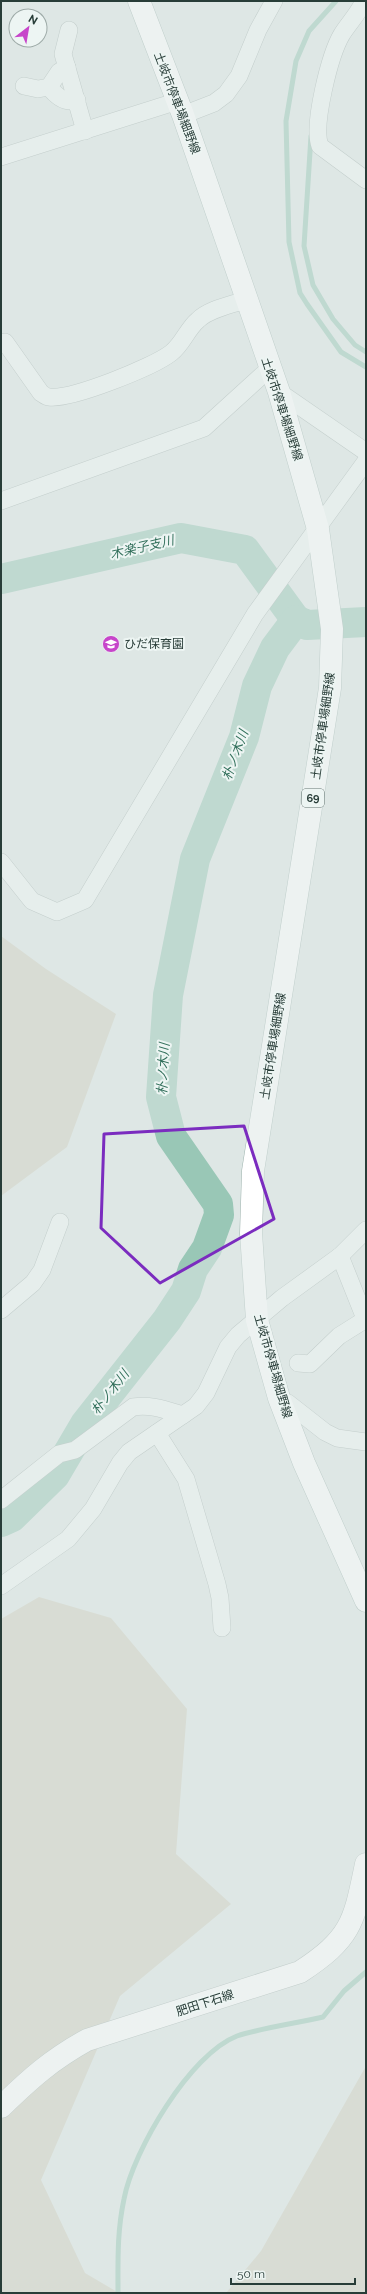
<svg xmlns="http://www.w3.org/2000/svg" width="367" height="2294" viewBox="0 0 367 2294" font-family="Raleway,'Noto Sans JP',sans-serif">
	<style>
		.green { fill: #d1cfbf }
		.lines { fill: none; stroke-linecap: round; stroke-linejoin: round }
		.stream { stroke: #99c7b6; stroke-width: 5 }
		.river { stroke: #99c7b6; stroke-width: 30 }
		.street-casing { stroke: #a4b1ae; stroke-width: 18 }
		.secondary-casing { stroke: #a4b1ae; stroke-width: 23 }
		.primary-casing { stroke: #9db2ad; stroke-width: 23 }
		.street { stroke: #f0f6f4; stroke-width: 17 }
		.secondary { stroke: #fff; stroke-width: 22 }
		.primary { stroke: #fff; stroke-width: 22 }
		.marked { fill: none; stroke: #7b2cbf; stroke-width: 3; stroke-linejoin: round }
		.labels { text-anchor: middle; dominant-baseline: central; stroke-width: 4; stroke-linejoin: round; paint-order: stroke }
		.shield { fill: #edf5f3; stroke: #637470; stroke-width: 1 }
		.shield-label { font-size: 11px; font-weight: bold; fill: #283d38 }
		.street-label { font-size: 12px; fill: #283d38; stroke: #edf5f3 }
		.poi-label { font-size: 12px; fill: #283d38; stroke: #edf5f3; text-anchor: start }
		.water-label { font-size: 13px; font-style: italic; fill: #33705c; stroke: #edf5f3 }
	</style>
	<rect width="100%" height="100%" fill="#dee7e5"/>
	<!-- green -->
	<g class="green">
		<polygon points="1,936 46,969 116,1014 67,1147 1,1196"/>
		<polygon points="39,1597 111,1618 187,1709 176,1854 231,1904 120,1996 41,2180 85,2273 119,2293 1,2293 1,1619"/>
		<polygon points="366,2066 366,2293 226,2293 261,2251"/>
	</g>
	<g class="lines">
		<!-- stream -->
		<g class="stream">
			<polyline points="336,1 309,31 296,61 286,121 289,242 300,293 307,304 341,352 366,367"/>
			<polyline points="311,136 304,246 313,285 333,319 355,345 366,352"/>
			<path d="M118,2293C118,2260 117,2232 124,2199C133,2151 190,2054 237,2036C261,2028 298,2023 323,2017L344,1991L366,1972"/>
		</g>
		<!-- river -->
		<g class="river">
			<polyline points="1,579 181,538 245,550 296,620"/>
			<polyline points="1,1522 12,1517 55,1475 85,1424 167,1320 186,1291 193,1269 207,1248 219,1215 218,1204 171,1136 161,1097 168,995 195,859 244,737 257,686 275,648 296,620 307,625 366,622"/>
		</g>
		<!-- street casing -->
		<g class="street-casing">
			<g id="street">
				<path d="M364,1C358,14 349,23 342,34C330,54 312,125 320,146L366,180"/>
				<polyline points="69,30 63,54 85,131"/>
				<polyline points="24,86 38,89 49,87 59,72 67,67"/>
				<path d="M49,87C56,96 65,104 77,100"/>
				<polyline points="183,115 214,103 226,94 239,76 258,30 274,1"/>
				<polyline points="1,157 178,101"/>
				<path d="M1,344L5,342L41,393C43,394 46,397 49,397C71,400 153,367 171,353C183,344 187,329 198,320C209,309 231,305 245,300"/>
				<polyline points="279,392 366,452"/>
				<polyline points="1,501 204,428 270,368"/>
				<polyline points="1,862 32,901 57,912 85,900 255,614 366,461"/>
				<polyline points="340,1256 366,1321"/>
				<polyline points="1,1310 33,1283 42,1270 60,1222"/>
				<polyline points="298,1363 310,1364 339,1336 366,1319"/>
				<polyline points="281,1402 288,1403 325,1432 337,1438 366,1442"/>
				<polyline points="157,1433 186,1479 217,1584 220,1598 222,1628"/>
				<path d="M1,1500L59,1454L75,1450L133,1407C151,1404 166,1410 183,1415"/>
				<polyline points="1,1586 68,1539 93,1509 120,1463 129,1452 196,1406 206,1393 228,1347 238,1335 282,1298 340,1256 366,1230"/>
			</g>
		</g>
		<!-- secondary casing -->
		<g class="secondary-casing">
			<path id="secondary" d="M1,2107C31,2078 51,2060 87,2040L300,1972C352,1938 354,1922 366,1864"/>
		</g>
		<!-- primary casing -->
		<g class="primary-casing">
			<polyline id="primary" points="139,1 183,115 279,392 318,529 332,629 330,688 253,1171 251,1233 257,1320 279,1398 304,1463 366,1601"/>
		</g>
		<!-- street -->
		<use href="#street" class="street"/>
		<!-- secondary -->
		<use href="#secondary" class="secondary"/>
		<!-- primary -->
		<use href="#primary" class="primary"/>
	</g>
	<!-- marked area -->
	<path d="M0 0H367V2294H0ZM244,1126L274,1219L160,1283L101,1228L104,1134Z" fill="#dee7e5" fill-opacity=".55" fill-rule="evenodd"/>
	<path class="marked" d="M244,1126L274,1219L160,1283L101,1228L104,1134Z"/>
	<!-- icons -->
	<defs>
		<g id="school-disc" transform="scale(0.9)"><circle r="9.5" fill="#c745ca" stroke="#edf5f3"/><path d="M0-5L7-2L0 1L-7-2ZM-4 1L0 2.5L4 1V4Q0 6-4 4Z" fill="#fff"/></g>
	</defs>
	<g fill-rule="evenodd">
		<use href="#school-disc" x="111" y="644"/>
	</g>
	<g class="labels">
		<!-- shield labels -->
		<rect class="shield" x="302" y="789" width="22" height="18" rx="3"/>
		<g class="shield-label">
			<text x="313" y="798">69</text>
		</g>
		<!-- street labels -->
		<g class="street-label">
			<text transform="translate(177 103) rotate(69)">土岐市停車場細野線</text>
			<text transform="translate(282 409) rotate(72)">土岐市停車場細野線</text>
			<text transform="translate(323 726) rotate(-82)">土岐市停車場細野線</text>
			<text transform="translate(273 1046) rotate(-81)">土岐市停車場細野線</text>
			<text transform="translate(273 1366) rotate(74)">土岐市停車場細野線</text>
			<text transform="translate(205 2003) rotate(-18)">肥田下石線</text>
		</g>
		<!-- poi labels -->
		<g class="poi-label">
			<text x="124" y="644">ひだ保育園</text>
		</g>
		<!-- water labels -->
		<g class="water-label">
			<text transform="translate(142 547) rotate(-13)">木楽子支川</text>
			<text transform="translate(235 755) rotate(-70)">朴ノ木川</text>
			<text transform="translate(163 1069) rotate(-87)">朴ノ木川</text>
			<text transform="translate(110 1392) rotate(-52)">朴ノ木川</text>
		</g>
	</g>
	<!-- border -->
	<rect width="367" height="2294" fill="none" stroke="#283d38" stroke-width="4"/>
	<!-- north arrow -->
	<g transform="translate(28 28) rotate(31)"><circle r="19" fill="#edf5f3" stroke="#9eaba8"/>
	<path d="M0-3L7 15L0 10L-7 15Z" fill="#c745ca"/>
	<text y="-6" font-size="11" font-weight="bold" text-anchor="middle" fill="#283d38">N</text>
	</g>
	<!-- scale -->
	<path d="M231 2278v6h124v-6" fill="none" stroke="#283d38" stroke-width="2"/>
	<text x="237" y="2278" font-size="12" fill="#283d38" stroke="#edf5f3" stroke-width="3" paint-order="stroke">50 m</text>
</svg>
